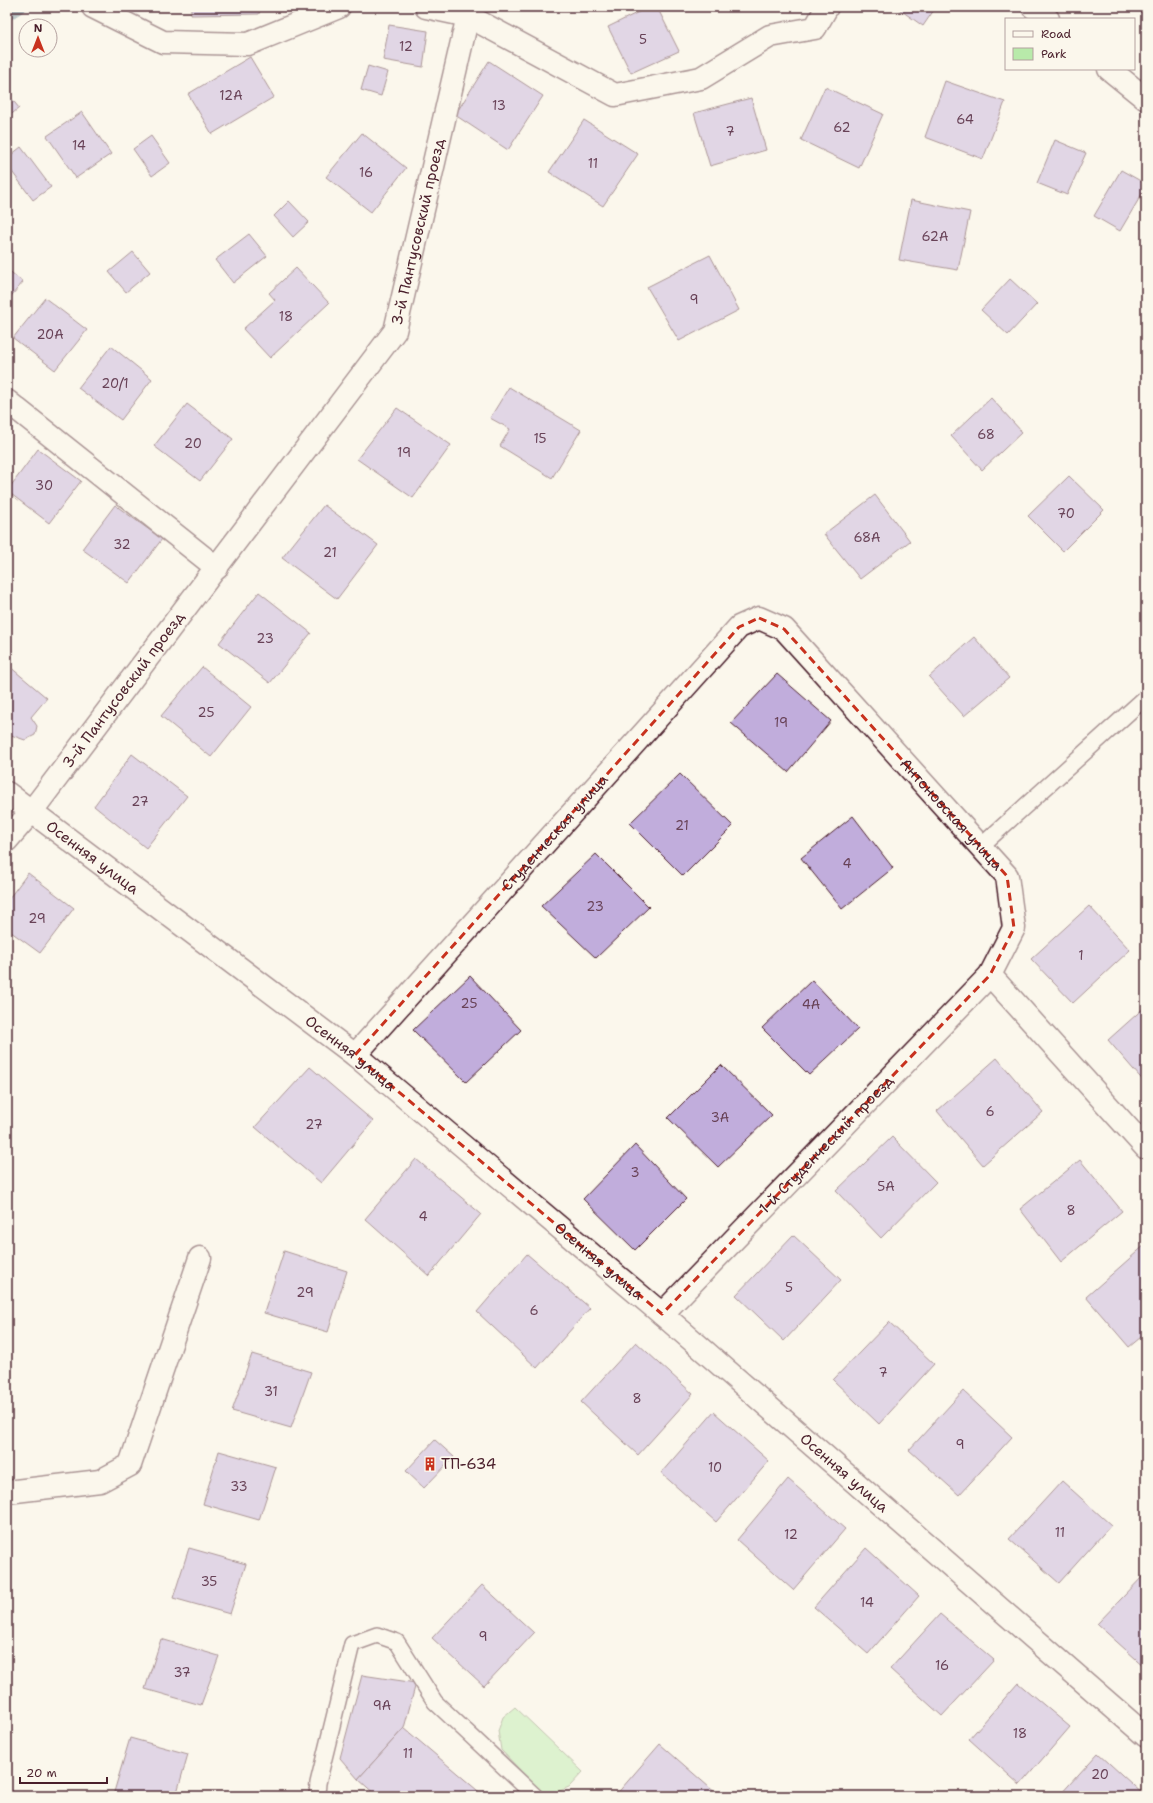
<svg xmlns="http://www.w3.org/2000/svg" width="1153" height="1803" viewBox="0 0 1153 1803" font-family="'Shantell Sans',sans-serif">
	<style>
		.green { fill: #b8eaaa; stroke: #81846a }
		.lines { fill: none; stroke-linecap: round; stroke-linejoin: round }
		.stream { stroke: #6f8d99; stroke-width: 9 }
		.building { fill: #c1addc; stroke: #4a1f2b }
		.service-casing { stroke: #4a1f2b; stroke-width: 18 }
		.minor-casing { stroke: #4a1f2b; stroke-width: 25 }
		.service { stroke: #fbf7ec; stroke-width: 15 }
		.minor { stroke: #fbf7ec; stroke-width: 22 }
		.marked { fill: none; stroke: #c8321e; stroke-width: 3; stroke-dasharray: 8 5; stroke-linejoin: round }
		.labels { text-anchor: middle; dominant-baseline: central; stroke-width: 3.5; stroke-linejoin: round; paint-order: stroke }
		.number-label { font-size: 13px; fill: #684257 }
		.street-label { font-size: 15px; fill: #4a1f2b; stroke: #fbf7ec }
		.poi-label { font-size: 15px; fill: #4a1f2b; stroke: #fbf7ec; text-anchor: start }
	</style>
	<rect width="100%" height="100%" fill="#fbf7ec"/>
	<filter id="ink" filterUnits="userSpaceOnUse"><feTurbulence type="fractalNoise" baseFrequency=".025" numOctaves="2"/><feDisplacementMap in="SourceGraphic" scale="8" xChannelSelector="R" yChannelSelector="G"/><feConvolveMatrix kernelMatrix="1 2 1 2 8 2 1 2 1" color-interpolation-filters="sRGB"/></filter>
	<g filter="url(#ink)">
		<!-- green -->
		<polygon class="green" points="515,1707 583,1772 569,1787 555,1793 540,1791 501,1750 498,1731 503,1717"/>
		<g class="lines">
			<!-- stream -->
			<polyline class="stream" points="7,17 22,7"/>
		</g>
		<!-- building -->
		<g class="building">
			<polygon points="191,7 260,7 259,14 191,15"/>
			<polygon points="649,7 657,7 679,51 631,73 608,27"/>
			<polygon points="896,7 936,7 923,26"/>
			<polygon points="389,25 428,31 423,67 383,60"/>
			<polygon points="250,57 274,97 212,134 188,94"/>
			<polygon points="489,61 543,96 508,150 455,115"/>
			<polygon points="368,66 388,72 381,96 361,90"/>
			<polygon points="945,81 1005,102 983,159 925,137"/>
			<polygon points="825,87 883,114 859,168 801,140"/>
			<polygon points="7,93 19,108 7,118"/>
			<polygon points="751,98 766,150 710,166 694,113"/>
			<polygon points="82,112 111,154 76,178 47,136"/>
			<polygon points="584,120 638,154 603,206 549,172"/>
			<polygon points="362,133 406,168 371,212 326,177"/>
			<polygon points="151,136 170,163 152,176 133,149"/>
			<polygon points="1055,140 1086,153 1067,195 1037,183"/>
			<polygon points="21,147 51,187 33,200 7,165 7,158"/>
			<polygon points="1121,170 1146,184 1146,187 1120,231 1094,216"/>
			<polygon points="911,200 970,212 958,270 899,260"/>
			<polygon points="289,201 309,222 293,237 274,216"/>
			<polygon points="249,234 267,256 233,283 215,260"/>
			<polygon points="133,252 150,272 126,292 109,272"/>
			<polygon points="710,255 739,310 679,341 647,287"/>
			<polygon points="296,268 329,303 270,358 243,329 275,300 269,293"/>
			<polygon points="7,269 23,282 7,301"/>
			<polygon points="1010,279 1037,304 1008,335 981,310"/>
			<polygon points="45,298 87,330 55,370 13,338"/>
			<polygon points="111,346 152,379 121,420 78,388"/>
			<polygon points="509,387 581,430 552,478 500,446 510,429 490,418"/>
			<polygon points="991,398 1022,432 982,470 951,436"/>
			<polygon points="187,404 233,439 200,481 154,446"/>
			<polygon points="397,408 451,445 413,498 357,459"/>
			<polygon points="38,449 81,481 49,523 7,491"/>
			<polygon points="1069,476 1104,510 1063,551 1028,516"/>
			<polygon points="875,495 910,541 860,579 824,534"/>
			<polygon points="115,505 162,539 129,583 82,549"/>
			<polygon points="324,505 378,545 337,599 282,558"/>
			<polygon points="259,592 311,633 270,683 219,643"/>
			<polygon points="974,637 1009,678 964,716 929,677"/>
			<polygon points="9,666 47,698 31,717 37,726 35,735 25,740 11,735 7,740 7,668"/>
			<polygon points="202,667 251,707 211,757 161,716"/>
			<polygon points="777,674 831,721 788,772 731,723"/>
			<polygon points="132,754 187,796 146,848 94,806"/>
			<polygon points="680,774 733,826 683,876 630,823"/>
			<polygon points="853,816 893,868 842,909 801,858"/>
			<polygon points="596,854 649,907 596,958 541,906"/>
			<polygon points="28,873 74,908 40,953 7,929 7,901"/>
			<polygon points="1089,906 1130,950 1073,1003 1031,959"/>
			<polygon points="470,976 521,1030 466,1082 413,1030"/>
			<polygon points="812,980 858,1029 809,1075 762,1028"/>
			<polygon points="1146,1006 1146,1084 1108,1040"/>
			<polygon points="997,1058 1043,1112 983,1165 937,1111"/>
			<polygon points="721,1065 772,1115 718,1167 668,1118"/>
			<polygon points="310,1067 373,1121 321,1183 255,1127"/>
			<polygon points="892,1137 936,1182 881,1238 836,1191"/>
			<polygon points="635,1145 686,1199 635,1250 583,1199"/>
			<polygon points="416,1159 481,1214 429,1276 365,1219"/>
			<polygon points="1080,1160 1122,1211 1061,1262 1020,1209"/>
			<polygon points="793,1235 841,1280 784,1341 736,1295"/>
			<polygon points="1146,1244 1146,1333 1129,1347 1086,1297"/>
			<polygon points="284,1251 347,1271 328,1332 264,1313"/>
			<polygon points="527,1254 590,1308 537,1368 477,1312"/>
			<polygon points="889,1322 934,1364 879,1424 833,1380"/>
			<polygon points="636,1342 693,1394 638,1455 581,1402"/>
			<polygon points="252,1354 311,1372 291,1428 232,1411"/>
			<polygon points="963,1391 1012,1437 959,1495 909,1450"/>
			<polygon points="714,1412 769,1461 716,1522 661,1473"/>
			<polygon points="435,1440 454,1457 424,1488 406,1471"/>
			<polygon points="219,1451 276,1467 259,1520 203,1504"/>
			<polygon points="788,1479 845,1529 793,1590 737,1540"/>
			<polygon points="1062,1481 1111,1525 1059,1583 1009,1539"/>
			<polygon points="189,1548 246,1564 230,1614 173,1598"/>
			<polygon points="866,1548 919,1596 868,1654 814,1607"/>
			<polygon points="1146,1573 1146,1668 1097,1624"/>
			<polygon points="482,1585 534,1633 484,1686 432,1638"/>
			<polygon points="940,1614 994,1660 942,1716 890,1669"/>
			<polygon points="161,1639 219,1656 201,1705 145,1689"/>
			<polygon points="362,1675 416,1683 404,1728 358,1779 340,1758"/>
			<polygon points="1018,1683 1070,1727 1020,1785 969,1739"/>
			<polygon points="404,1728 484,1796 377,1796 358,1779"/>
			<polygon points="130,1738 188,1754 176,1796 129,1796 114,1792"/>
			<polygon points="660,1744 718,1795 717,1796 615,1796"/>
			<polygon points="1098,1753 1145,1796 1059,1796"/>
		</g>
		<g class="lines">
			<!-- service casing -->
			<g class="service-casing">
				<g id="service">
					<polyline points="981,846 1146,697"/>
					<polyline points="317,1796 318,1783 352,1644 377,1635 397,1642 435,1702 535,1796"/>
				</g>
			</g>
			<!-- minor casing -->
			<g class="minor-casing">
				<g id="minor">
					<polyline points="93,7 163,42 248,44 339,7"/>
					<polyline points="426,7 468,16 615,95 701,78 770,36 815,28 827,7"/>
					<polyline points="1033,7 1048,19"/>
					<polyline points="1109,69 1146,99"/>
					<polyline points="7,401 217,568"/>
					<path id="s1" d="M7,793L355,1055L662,1314L1146,1736"/>
					<path id="s2" d="M7,840L31,812L395,331L470,7"/>
					<path id="s3" d="M355,1055L739,627L759,618L784,629L1007,876L1014,928L990,975L1146,1148"/>
					<path id="s4" d="M662,1314L990,975"/>
					<polyline points="7,1492 100,1481 130,1465 200,1258"/>
				</g>
			</g>
			<!-- service -->
			<use href="#service" class="service"/>
			<!-- minor -->
			<use href="#minor" class="minor"/>
		</g>
	</g>
	<!-- marked area -->
	<path d="M0 0H1153V1803H0ZM759,618L784,629L1007,876L1014,928L990,975L662,1314L355,1055L739,627Z" fill="#fbf7ec" fill-opacity=".55" fill-rule="evenodd"/>
	<path class="marked" d="M759,618L784,629L1007,876L1014,928L990,975L662,1314L355,1055L739,627Z"/>
	<!-- icons -->
	<defs>
		<g id="building-bare" transform="scale(1.08)"><path d="M-4-6H4V6H1V3H-1V6H-4ZM-2.5-4.3h1.7v1.8h-1.7ZM.8-4.3h1.7v1.8H.8ZM-2.5-1h1.7V.8h-1.7ZM.8-1h1.7V.8H.8Z" fill="#c8321e" stroke="#fbf7ec" stroke-width="2.5" paint-order="stroke"/></g>
	</defs>
	<g fill-rule="evenodd">
		<use href="#building-bare" x="430" y="1464"/>
	</g>
	<g class="labels">
		<!-- number labels -->
		<g class="number-label">
			<text x="643" y="39">5</text>
			<text x="406" y="46">12</text>
			<text x="231" y="95">12А</text>
			<text x="499" y="105">13</text>
			<text x="965" y="119">64</text>
			<text x="842" y="127">62</text>
			<text x="730" y="131">7</text>
			<text x="79" y="145">14</text>
			<text x="593" y="163">11</text>
			<text x="366" y="172">16</text>
			<text x="935" y="236">62А</text>
			<text x="694" y="299">9</text>
			<text x="286" y="316">18</text>
			<text x="50" y="334">20А</text>
			<text x="115" y="383">20/1</text>
			<text x="986" y="434">68</text>
			<text x="540" y="438">15</text>
			<text x="193" y="443">20</text>
			<text x="404" y="452">19</text>
			<text x="44" y="485">30</text>
			<text x="1066" y="513">70</text>
			<text x="867" y="537">68А</text>
			<text x="122" y="544">32</text>
			<text x="330" y="552">21</text>
			<text x="265" y="638">23</text>
			<text x="206" y="712">25</text>
			<text x="781" y="722">19</text>
			<text x="140" y="801">27</text>
			<text x="682" y="825">21</text>
			<text x="847" y="863">4</text>
			<text x="595" y="906">23</text>
			<text x="37" y="918">29</text>
			<text x="1081" y="955">1</text>
			<text x="469" y="1003">25</text>
			<text x="811" y="1004">4А</text>
			<text x="990" y="1111">6</text>
			<text x="720" y="1117">3А</text>
			<text x="314" y="1124">27</text>
			<text x="635" y="1172">3</text>
			<text x="886" y="1186">5А</text>
			<text x="1071" y="1210">8</text>
			<text x="423" y="1216">4</text>
			<text x="789" y="1287">5</text>
			<text x="305" y="1292">29</text>
			<text x="534" y="1310">6</text>
			<text x="883" y="1372">7</text>
			<text x="271" y="1391">31</text>
			<text x="637" y="1398">8</text>
			<text x="960" y="1444">9</text>
			<text x="715" y="1467">10</text>
			<text x="239" y="1486">33</text>
			<text x="1060" y="1532">11</text>
			<text x="791" y="1534">12</text>
			<text x="209" y="1581">35</text>
			<text x="867" y="1602">14</text>
			<text x="483" y="1636">9</text>
			<text x="942" y="1665">16</text>
			<text x="182" y="1672">37</text>
			<text x="382" y="1705">9А</text>
			<text x="1020" y="1733">18</text>
			<text x="408" y="1753">11</text>
			<text x="1100" y="1774">20</text>
		</g>
		<!-- street labels -->
		<g class="street-label">
			<text stroke="none"><textPath href="#s2" startOffset="742">3-й Пантусовский проезд</textPath></text>
			<text stroke="none"><textPath href="#s2" startOffset="190">3-й Пантусовский проезд</textPath></text>
			<text stroke="none"><textPath href="#s3" startOffset="874">Антоновская улица</textPath></text>
			<text stroke="none"><textPath href="#s3" startOffset="299">Студенческая улица</textPath></text>
			<text stroke="none"><textPath href="#s1" startOffset="107">Осенняя улица</textPath></text>
			<text stroke="none"><textPath href="#s1" startOffset="431">Осенняя улица</textPath></text>
			<text stroke="none"><textPath href="#s4" startOffset="236">1-й Студенческий проезд</textPath></text>
			<text stroke="none"><textPath href="#s1" startOffset="755">Осенняя улица</textPath></text>
			<text stroke="none"><textPath href="#s1" startOffset="1079">Осенняя улица</textPath></text>
		</g>
		<!-- poi labels -->
		<g class="poi-label">
			<text x="441" y="1464">ТП-634</text>
		</g>
	</g>
	<!-- margin -->
	<rect width="1153" height="1803" fill="none" stroke="#fbf7ec" stroke-width="24"/>
	<rect x="12" y="12" width="1129" height="1779" fill="none" stroke="#4a1f2b" stroke-width="1.5" filter="url(#ink)"/>
	<!-- legend -->
	<rect x="1005" y="18" width="130" height="52" fill="#fbf7ec" stroke="#b4a19f"/>
	<rect x="1013" y="31" width="20" height="6" fill="#fbf7ec" stroke="#b4a19f"/>
	<text x="1041" y="38" font-size="12" fill="#4a1f2b">Road</text>
	<rect x="1013" y="48" width="20" height="12" fill="#b8eaaa" stroke="#b4a19f"/>
	<text x="1041" y="58" font-size="12" fill="#4a1f2b">Park</text>
	<!-- north arrow -->
	<g transform="translate(38 38)"><circle r="19" fill="#fbf7ec" stroke="#b4a19f"/>
	<path d="M0-3L7 15L0 10L-7 15Z" fill="#c8321e"/>
	<text y="-6" font-size="11" font-weight="bold" text-anchor="middle" fill="#4a1f2b">N</text>
	</g>
	<!-- scale -->
	<path d="M20 1777v6h87v-6" fill="none" stroke="#4a1f2b" stroke-width="2"/>
	<text x="26" y="1777" font-size="12" fill="#4a1f2b" stroke="#fbf7ec" stroke-width="3" paint-order="stroke">20 m</text>
</svg>
